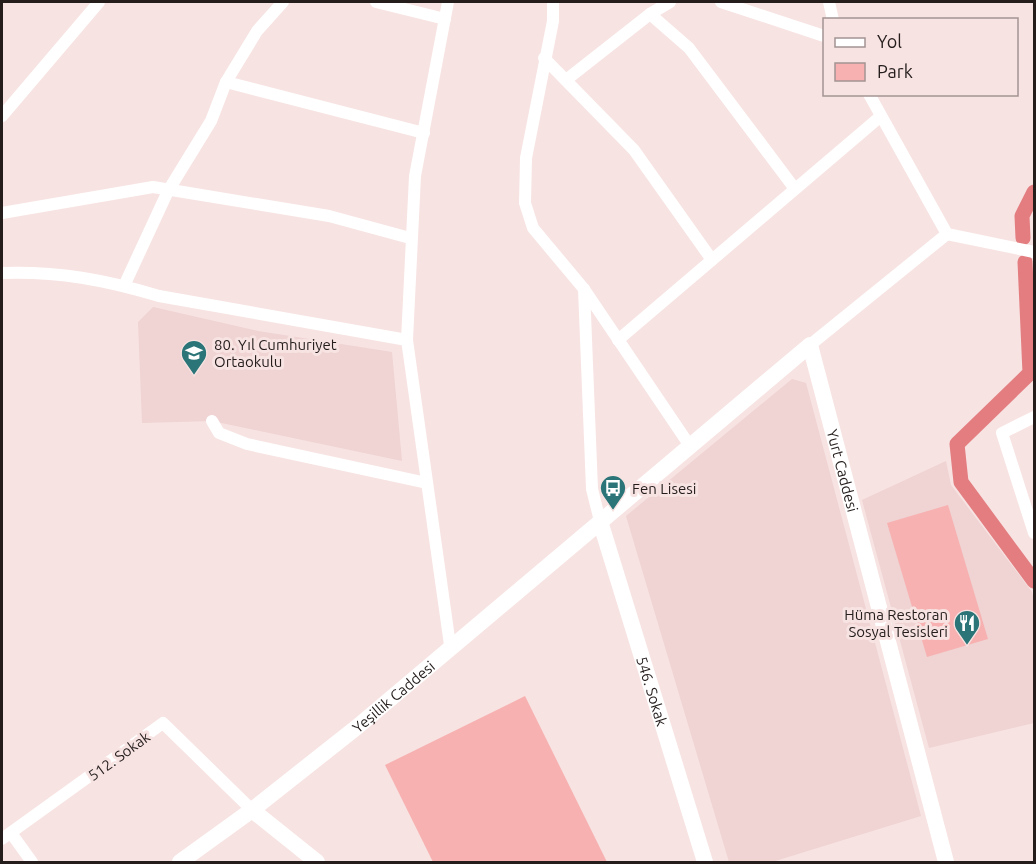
<svg xmlns="http://www.w3.org/2000/svg" width="1036" height="864" viewBox="0 0 1036 864" font-family="Ubuntu,sans-serif">
	<style>
		.built { fill: #f0d3d3 }
		.green { fill: #f7b1b1 }
		.lines { fill: none; stroke-linecap: round; stroke-linejoin: round }
		.canal { stroke: #e37d80; stroke-width: 15 }
		.street { stroke: #fff; stroke-width: 12 }
		.secondary { stroke: #fff; stroke-width: 16 }
		.labels { text-anchor: middle; dominant-baseline: central; stroke-width: 6; stroke-linejoin: round; paint-order: stroke }
		.poi-label { font-size: 15px; fill: #241d1c; stroke: #f7e3e2; text-anchor: start }
		.street-label { font-size: 15px; fill: #241d1c; stroke: #f7e3e2 }
	</style>
	<rect width="100%" height="100%" fill="#f7e3e2"/>
	<!-- built -->
	<g class="built">
		<polygon points="153,307 258,331 392,352 402,461 212,421 142,423 138,322"/>
		<polygon points="792,379 806,383 921,816 772,862 729,862 626,516"/>
		<polygon points="946,461 951,485 1032,592 1034,601 1034,723 929,748 862,500"/>
	</g>
	<!-- green -->
	<g class="green">
		<polygon points="948,505 988,639 927,657 887,523"/>
		<polygon points="525,696 607,862 433,862 385,765"/>
	</g>
	<g class="lines">
		<!-- canal -->
		<g class="canal">
			<polyline points="1023,238 1022,216 1034,192"/>
			<polyline points="1025,262 1030,373 957,444 961,482 1034,581"/>
		</g>
		<!-- street -->
		<g class="street">
			<polyline points="376,2 445,19"/>
			<polyline points="448,2 415,176 407,340 450,645"/>
			<polyline points="553,2 553,21 526,158 525,203 533,228 584,289 690,446"/>
			<polyline points="721,2 824,36"/>
			<polyline points="829,2 833,20"/>
			<polyline points="650,14 689,48 795,189"/>
			<polyline points="544,58 634,150 712,260"/>
			<polyline points="566,80 650,14 670,2"/>
			<polyline points="226,82 424,133"/>
			<polyline points="869,94 947,234 1034,252"/>
			<polyline points="2,116 99,2"/>
			<polyline points="2,213 153,187 329,216 410,238"/>
			<path d="M2,273C58,271 106,280 159,296L407,340"/>
			<polyline points="124,286 168,191 211,121 226,82 257,31 283,2"/>
			<polyline points="584,289 592,489 600,521"/>
			<polyline points="618,340 881,116"/>
			<polyline points="810,345 947,234"/>
			<polyline points="1034,417 1002,433 1034,533"/>
			<polyline points="212,421 219,433 247,444 427,483"/>
			<polyline points="11,833 32,862"/>
			<polyline points="2,839 163,723 252,810"/>
		</g>
		<!-- secondary -->
		<g class="secondary">
			<path id="s1" d="M600,521L705,862"/>
			<polyline points="252,810 317,862"/>
			<path id="s2" d="M180,862L252,810L357,727L810,345L946,862"/>
		</g>
	</g>
	<!-- icons -->
	<defs>
		<g id="school-pin" transform="scale(1.35)"><path d="M0 17L-7.5 6A9.5 9.5 0 1 1 7.5 6Z" fill="#2b7578" stroke="#f7e3e2"/><path d="M0-5L7-2L0 1L-7-2ZM-4 1L0 2.5L4 1V4Q0 6-4 4Z" fill="#fff"/></g>
		<g id="bus-pin" transform="scale(1.35)"><path d="M0 17L-7.5 6A9.5 9.5 0 1 1 7.5 6Z" fill="#2b7578" stroke="#f7e3e2"/><path d="M-5-6H5V4H4V6H2V4H-2V6H-4V4H-5ZM-3.5-4V0h7V-4ZM-3.5 1.2v1.5H-2V1.2ZM2 1.2v1.5H3.5V1.2Z" fill="#fff"/></g>
		<g id="restaurant-pin" transform="scale(1.35)"><path d="M0 17L-7.5 6A9.5 9.5 0 1 1 7.5 6Z" fill="#2b7578" stroke="#f7e3e2"/><path d="M-5-6h1v4h1v-4h1v4h1v-4h1v5L-1.5 .5V6h-2V.5L-5-1ZM5-6V6H3V1.5H1.5Q1.5-4 5-6Z" fill="#fff"/></g>
	</defs>
	<g fill-rule="evenodd">
		<use href="#school-pin" x="194" y="353"/>
		<use href="#bus-pin" x="613" y="488"/>
		<use href="#restaurant-pin" x="967" y="623"/>
	</g>
	<g class="labels">
		<!-- poi labels -->
		<g class="poi-label">
			<text x="214" y="344">80. Yıl Cumhuriyet<tspan x="214" dy="17">Ortaokulu</tspan></text>
			<text x="632" y="488">Fen Lisesi</text>
			<text x="948" y="614" text-anchor="end">Hüma Restoran<tspan x="948" dy="17">Sosyal Tesisleri</tspan></text>
		</g>
		<!-- street labels -->
		<g class="street-label">
			<text stroke="none"><textPath href="#s2" startOffset="945">Yurt Caddesi</textPath></text>
			<text stroke="none"><textPath href="#s1" startOffset="178">546. Sokak</textPath></text>
			<text stroke="none"><textPath href="#s2" startOffset="270">Yeşillik Caddesi</textPath></text>
			<text transform="translate(119 756) rotate(-36)">512. Sokak</text>
		</g>
	</g>
	<!-- border -->
	<rect width="1036" height="864" fill="none" stroke="#241d1c" stroke-width="6"/>
	<!-- legend -->
	<rect x="823" y="18" width="195" height="78" fill="#f7e3e2" stroke="#a39493" stroke-width="1.5"/>
	<rect x="835" y="38" width="30" height="9" fill="#ffffff" stroke="#a39493" stroke-width="1.5"/>
	<text x="877" y="48" font-size="18" fill="#241d1c">Yol</text>
	<rect x="835" y="63" width="30" height="18" fill="#f7b1b1" stroke="#a39493" stroke-width="1.5"/>
	<text x="877" y="78" font-size="18" fill="#241d1c">Park</text>
</svg>
